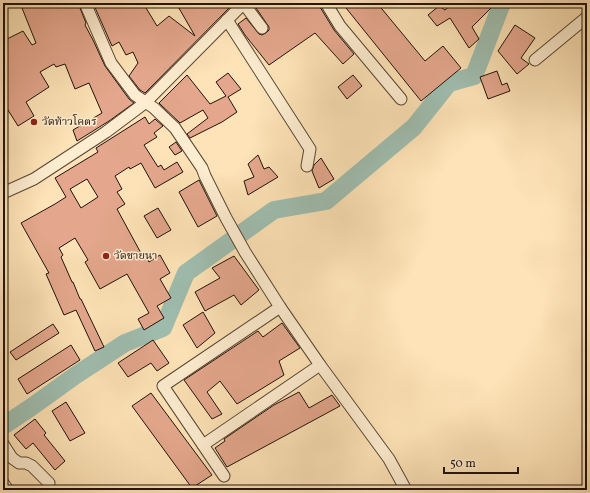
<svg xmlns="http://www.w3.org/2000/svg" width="590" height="493" viewBox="0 0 590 493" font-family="Vollkorn,'Noto Serif Thai',serif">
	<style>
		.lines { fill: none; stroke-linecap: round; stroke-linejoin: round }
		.river { stroke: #9fbeb0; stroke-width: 18 }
		.building { fill: #e4a78d; stroke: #211209; fill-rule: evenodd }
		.minor-casing { stroke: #584634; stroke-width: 13 }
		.minor { stroke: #feedd0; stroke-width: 11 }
		.poi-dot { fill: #8f2418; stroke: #feedd0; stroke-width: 1.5 }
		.labels { text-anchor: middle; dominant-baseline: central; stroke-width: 3; stroke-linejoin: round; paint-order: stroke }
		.poi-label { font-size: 11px; fill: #211209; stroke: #feedd0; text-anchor: start }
	</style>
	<rect width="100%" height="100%" fill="#fde3b7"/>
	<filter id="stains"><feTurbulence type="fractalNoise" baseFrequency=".005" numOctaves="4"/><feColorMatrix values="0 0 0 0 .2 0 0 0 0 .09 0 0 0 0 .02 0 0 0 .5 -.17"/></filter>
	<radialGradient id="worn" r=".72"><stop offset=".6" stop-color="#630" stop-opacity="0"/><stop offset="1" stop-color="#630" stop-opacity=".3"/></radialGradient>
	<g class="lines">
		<!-- river -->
		<polyline class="river" points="3,426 30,408 76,375 125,343 163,328 186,273 274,210 326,201 414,127 449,83 474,76 502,3"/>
	</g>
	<!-- building -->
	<g class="building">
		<polygon points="20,3 78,3 86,23 85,25 93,40 105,66 129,99 134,103 109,121 77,141 73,130 102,113 89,83 75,89 65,64 56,67 54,64 40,72 49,87 26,102 34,116 18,126 3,102 3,41 23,31 32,45 36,43"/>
		<polygon points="93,3 143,3 157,26 169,16 195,36 176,3 234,3 145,93 140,90 129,76 138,63 133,52 126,55 119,42 112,46"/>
		<polygon points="256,3 319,3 320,7 334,30 354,54 343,64 315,33 269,65 245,35 238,24 246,18 259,34 262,35 266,33 269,30 269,27 254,5"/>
		<polygon points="342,3 377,3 425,61 443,46 461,68 421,101"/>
		<polygon points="453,3 462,3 466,6 469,3 496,3 472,27 479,39 469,48 450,18 437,26 428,15 439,6 445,10"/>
		<polygon points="515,25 535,38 521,58 529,64 517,74 498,51"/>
		<polygon points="497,71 502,85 507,83 510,91 488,99 480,77"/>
		<polygon points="228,73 241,89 228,97 237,112 222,122 190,138 187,134 208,118 203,110 180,123 159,103 187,75 210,104 226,96 216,82"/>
		<polygon points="353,75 362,86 347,99 338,87"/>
		<path d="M145,117L149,124L155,119L163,126L154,133L157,137L144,145L158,167L161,165L164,170L177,162L183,172L155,188L141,163L130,169L129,167L115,176L122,189L117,192L125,204L117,209L142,255L144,254L149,262L160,255L170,273L160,279L171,298L157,306L164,318L144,330L138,319L149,313L127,274L100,289L85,262L88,260L75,238L59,248L63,255L61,257L72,282H73L80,299H81L104,347L95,351L76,310L64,315L46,274L49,273L21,223L55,204L66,197L55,178L98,152L96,148ZM87,179L98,197L81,208L70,189Z"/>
		<polygon points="176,142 182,151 175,155 169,147"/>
		<polygon points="258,155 264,169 269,167 278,177 248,195 244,181 254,177 248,164"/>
		<polygon points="321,158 334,179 319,188 312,171 314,165"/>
		<polygon points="199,180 217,216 198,227 179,192"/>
		<polygon points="158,208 171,230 157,238 144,216"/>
		<polygon points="234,256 259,290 241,305 234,295 205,311 195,292 220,278 212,268"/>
		<polygon points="203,312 215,333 197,348 183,325"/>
		<polygon points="282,323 300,348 279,361 284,375 237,404 220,381 207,392 222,414 212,419 184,380 258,331 263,337"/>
		<polygon points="53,324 59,333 16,360 10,352"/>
		<polygon points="153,340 169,363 157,371 151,363 128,377 118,363"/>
		<polygon points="71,345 80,360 27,394 18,379"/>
		<polygon points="299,392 309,408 332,395 340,406 227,467 215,448 225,441 224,439 274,405"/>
		<polygon points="151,393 212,475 192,488 132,406"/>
		<polygon points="66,402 85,433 70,441 52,411"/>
		<polygon points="35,419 46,433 44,435 65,461 55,470 33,443 26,449 14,435"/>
	</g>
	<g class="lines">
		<!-- minor casing -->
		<g class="minor-casing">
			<g id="minor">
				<polyline points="85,3 111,63 135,95 154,108 175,128 202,168 205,176 226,218 245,252 280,307 320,365 389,459 406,490"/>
				<polyline points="326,3 340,26 401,99"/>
				<polyline points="244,4 262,28"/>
				<polyline points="227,20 310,149 307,166"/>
				<polyline points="535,60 587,17"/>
				<polyline points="3,193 34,179 106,132 146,102 244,3"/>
				<polyline points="280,307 163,386 203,445 320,365"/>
				<polyline points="3,444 12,458 19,463 26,463 32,466 49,483"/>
				<polyline points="203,445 224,476"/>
				<polyline points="3,483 8,490"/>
			</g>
		</g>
		<!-- minor -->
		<use href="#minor" class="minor"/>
	</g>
	<!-- markers -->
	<g class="poi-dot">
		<circle cx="34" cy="122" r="4"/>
		<circle cx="106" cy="256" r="4"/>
	</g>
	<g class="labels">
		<!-- poi labels -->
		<g class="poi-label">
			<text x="42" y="122">วัดท้าวโคตร</text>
			<text x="114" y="256">วัดชายนา</text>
		</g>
	</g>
	<!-- margin -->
	<rect width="590" height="493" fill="none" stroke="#fde3b7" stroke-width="16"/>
	<rect x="4" y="4" width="582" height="485" fill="none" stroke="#211209" stroke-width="2"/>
	<rect x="8" y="8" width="574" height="477" fill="none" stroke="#211209"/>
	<!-- scale -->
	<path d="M444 467v6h74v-6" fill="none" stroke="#211209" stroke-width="2"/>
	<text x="450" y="467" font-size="12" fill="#211209" stroke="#feedd0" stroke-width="3" paint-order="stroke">50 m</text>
	<rect width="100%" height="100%" filter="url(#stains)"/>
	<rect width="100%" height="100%" fill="url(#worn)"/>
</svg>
